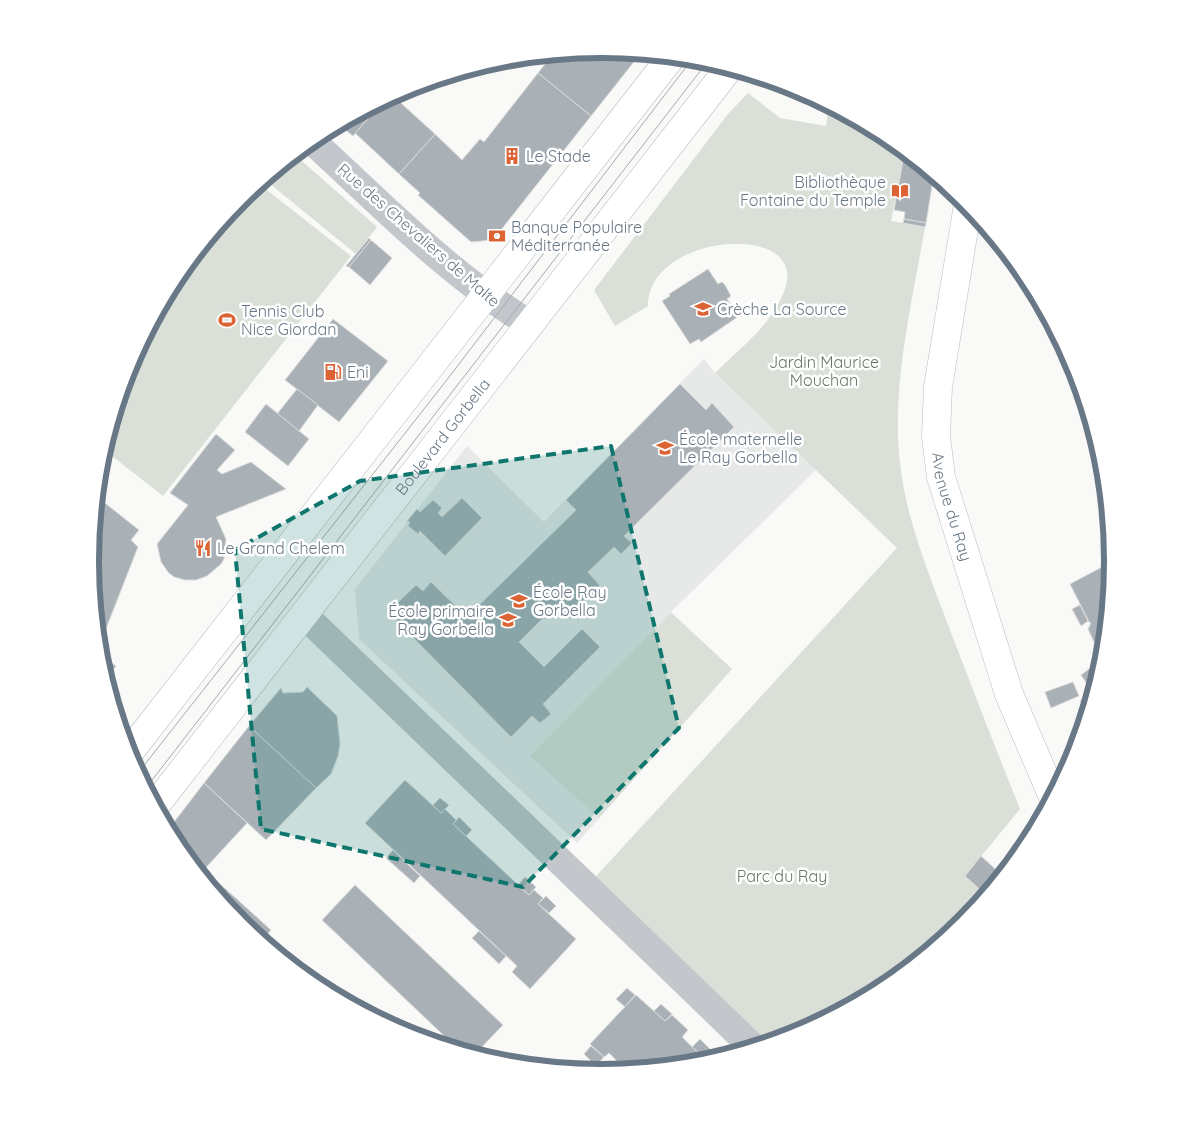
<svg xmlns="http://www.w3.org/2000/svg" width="1203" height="1121" viewBox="0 0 1203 1121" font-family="Quicksand,sans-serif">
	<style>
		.built { fill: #e7e8e8 }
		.green { fill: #dae0d8 }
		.building { fill: #a9b1b7; stroke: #dbdbd9 }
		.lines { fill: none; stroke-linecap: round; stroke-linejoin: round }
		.major-casing { stroke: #b8bcc0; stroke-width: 29 }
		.minor { stroke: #c3c6ca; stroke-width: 28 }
		.major { stroke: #fff; stroke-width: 28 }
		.tram { stroke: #a6abb1; stroke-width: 1 }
		.marked { fill: #0f766e; fill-opacity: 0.2; stroke: #0f766e; stroke-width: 4; stroke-dasharray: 10 6; stroke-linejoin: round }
		.labels { text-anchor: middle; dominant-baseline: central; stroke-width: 5; stroke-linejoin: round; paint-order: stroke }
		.poi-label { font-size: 16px; fill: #697886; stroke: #fff; text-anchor: start }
		.street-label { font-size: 16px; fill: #697886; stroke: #fff }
		.park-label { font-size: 16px; fill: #667964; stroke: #fff }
		.rim { fill: none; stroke: #697886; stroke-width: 6 }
	</style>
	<rect width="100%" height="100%" fill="#f9f9f7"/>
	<!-- built -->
	<polygon class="built" points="704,359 715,373 816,470 671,612 732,669 577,843 359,639 355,589 467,446 544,522"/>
	<!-- green -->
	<g class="green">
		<path d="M748,93L780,118L826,126L829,105L886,135L905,150L891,221L925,227C912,304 891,385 900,463C906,518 928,572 947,622C971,685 995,747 1020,809L965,876L986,895L963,923L886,986L797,1033L737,1052L578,896L897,548L715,373C741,347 772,325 785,289C809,221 648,232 648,306L615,326L594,290L728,114Z"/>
		<polygon points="294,154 377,227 356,254 264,179"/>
		<polygon points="258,183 351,256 163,496 103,449 129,364 176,276 240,198"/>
		<polygon points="671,613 732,669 599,818 530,756"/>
	</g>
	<!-- building -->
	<g class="building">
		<polygon points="602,49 641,53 591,116 538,73 554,53"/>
		<polygon points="538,73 591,116 493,240 471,242 418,195 420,193 399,174 435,134 462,160 480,139 484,142"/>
		<polygon points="766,78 794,87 788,94"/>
		<polygon points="392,95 435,134 399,174 355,133 386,98"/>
		<polygon points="386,98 353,136 338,124"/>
		<polygon points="905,150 934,174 926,223 904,219 905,212 894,210"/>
		<polygon points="904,219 926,223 925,227 903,223"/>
		<polygon points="369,238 371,240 349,267 346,266"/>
		<polygon points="371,240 392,258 370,285 349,267"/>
		<polygon points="708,269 718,284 722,282 725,285 731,296 727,299 739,316 701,342 699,339 690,344 662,301 670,296 669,294"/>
		<polygon points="333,319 388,361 339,422 285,380"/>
		<polygon points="1071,360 1074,365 1083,395"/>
		<polygon points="1071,360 1093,425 1086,427 1063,363"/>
		<polygon points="680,384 706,410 712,403 734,427 624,536 632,543 621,554 614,547 588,572 601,587 570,618 557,604 519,642 544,667 582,629 600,647 543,704 551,714 540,723 532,716 511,737 388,612 416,585 423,591 431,582 467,617 576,510 566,500"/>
		<polygon points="297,389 318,405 299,431 277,414"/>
		<polygon points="266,404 309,439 288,466 245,432"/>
		<polygon points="216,434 235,450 217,470 222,474 251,462 286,489 216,517 226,539 224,559 221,564 207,576 196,580 185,580 174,577 168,572 161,562 157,544 188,505 170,493"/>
		<polygon points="96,496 139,530 131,540 138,547 98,649 90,560"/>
		<polygon points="462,498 482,518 445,556 420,531 418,534 408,526 410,522 407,521 417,509 420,512 433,500 442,508 438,513 442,517"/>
		<polygon points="1113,566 1111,584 1104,571"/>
		<polygon points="1102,567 1111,584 1106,636 1094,642 1088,629 1091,623 1089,622 1070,584"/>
		<polygon points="1080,605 1088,621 1081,626 1072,609"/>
		<polygon points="99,654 116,666 106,680 100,660"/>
		<polygon points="1101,660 1103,662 1088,710 1080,701 1091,690 1081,675"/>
		<polygon points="1073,682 1079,696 1051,708 1045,692"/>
		<polygon points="307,687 337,716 340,744 338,756 331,774 316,788 249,726 281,688 283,693 303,692"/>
		<polygon points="249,726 316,788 266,840 204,783"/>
		<polygon points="405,780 441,813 445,809 456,820 453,824 529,895 534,890 543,898 538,904 576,939 530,989 512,972 517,966 365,823"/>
		<polygon points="204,783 247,823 200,874 176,845 168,830"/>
		<polygon points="440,798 449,805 441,813 433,805"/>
		<polygon points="459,817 472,830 466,836 453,824"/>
		<polygon points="393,850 420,876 414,883 386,858"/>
		<polygon points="981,856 1002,875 986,895 965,876"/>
		<polygon points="525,877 536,887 529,895 518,885"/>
		<polygon points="205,880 224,897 229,892 271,930 266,936 284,951 280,955 239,922"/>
		<polygon points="220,884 229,892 224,897 215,890"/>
		<polygon points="355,885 503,1025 475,1054 458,1049 322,920"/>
		<polygon points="546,896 556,906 549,913 538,904"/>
		<polygon points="479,931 506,956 499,964 472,938"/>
		<polygon points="627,988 635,995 625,1007 616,999"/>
		<polygon points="340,993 351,1003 350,1004 337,997"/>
		<polygon points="636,995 665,1021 672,1015 688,1030 682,1037 707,1061 618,1071 615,1067 619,1063 609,1053 604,1057 590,1044"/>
		<polygon points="661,1004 672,1014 665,1021 654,1011"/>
		<polygon points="700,1039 711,1050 704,1057 692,1047"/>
		<polygon points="591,1046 604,1057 596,1066 584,1054"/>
	</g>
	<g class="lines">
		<!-- major casing -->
		<g class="major-casing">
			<g id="major">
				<path id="s1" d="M968,205L938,387L936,436L941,477L1009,694L1053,797"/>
				<polyline points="128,754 672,56"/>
				<path id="s2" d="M155,806L730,67"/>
			</g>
		</g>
		<!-- minor -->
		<g class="minor">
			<path d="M311,140C380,203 450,276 530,324"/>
			<polyline points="304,615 753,1047"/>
		</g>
		<!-- major -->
		<use href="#major" class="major"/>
		<!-- tram -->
		<g class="tram">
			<polyline points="138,773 446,381 693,58"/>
			<polyline points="146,788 708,61"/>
		</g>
	</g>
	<!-- marked area -->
	<path class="marked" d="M611,446L679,728L523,887L261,829L235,550L360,481Z"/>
	<!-- icons -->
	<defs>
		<g id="building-bare" transform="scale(1.35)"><path d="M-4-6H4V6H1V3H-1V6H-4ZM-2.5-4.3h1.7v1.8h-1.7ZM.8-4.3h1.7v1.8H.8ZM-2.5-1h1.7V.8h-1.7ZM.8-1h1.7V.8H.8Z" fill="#dc6333" stroke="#fff" stroke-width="2.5" paint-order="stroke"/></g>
		<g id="library-bare" transform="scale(1.35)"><path d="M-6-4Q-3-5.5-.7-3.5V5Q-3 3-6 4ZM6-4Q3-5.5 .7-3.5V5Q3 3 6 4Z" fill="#dc6333" stroke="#fff" stroke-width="2.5" paint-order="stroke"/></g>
		<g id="bank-bare" transform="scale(1.35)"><path d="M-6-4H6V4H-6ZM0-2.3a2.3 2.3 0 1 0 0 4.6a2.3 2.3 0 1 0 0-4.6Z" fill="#dc6333" stroke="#fff" stroke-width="2.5" paint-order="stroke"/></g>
		<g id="school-bare" transform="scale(1.35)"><path d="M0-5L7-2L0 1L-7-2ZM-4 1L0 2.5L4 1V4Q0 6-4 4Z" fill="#dc6333" stroke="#fff" stroke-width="2.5" paint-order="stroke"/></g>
		<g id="stadium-bare" transform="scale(1.35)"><path d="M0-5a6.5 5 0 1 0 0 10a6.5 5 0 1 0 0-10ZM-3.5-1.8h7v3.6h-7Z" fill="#dc6333" stroke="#fff" stroke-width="2.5" paint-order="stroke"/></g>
		<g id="fuel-bare" transform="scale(1.35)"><path d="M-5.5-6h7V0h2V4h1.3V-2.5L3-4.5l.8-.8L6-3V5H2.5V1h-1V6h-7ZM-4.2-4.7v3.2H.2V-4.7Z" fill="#dc6333" stroke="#fff" stroke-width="2.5" paint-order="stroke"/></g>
		<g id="restaurant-bare" transform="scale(1.35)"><path d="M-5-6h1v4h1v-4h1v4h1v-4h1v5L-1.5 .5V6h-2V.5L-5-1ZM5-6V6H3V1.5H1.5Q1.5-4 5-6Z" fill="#dc6333" stroke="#fff" stroke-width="2.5" paint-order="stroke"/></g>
	</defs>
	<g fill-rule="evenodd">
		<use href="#building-bare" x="512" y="156"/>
		<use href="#library-bare" x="900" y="191"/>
		<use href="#bank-bare" x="497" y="236"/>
		<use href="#school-bare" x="703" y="309"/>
		<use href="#stadium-bare" x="227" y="320"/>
		<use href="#fuel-bare" x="333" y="372"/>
		<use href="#school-bare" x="665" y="448"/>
		<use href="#restaurant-bare" x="203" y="548"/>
		<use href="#school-bare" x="519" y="601"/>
		<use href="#school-bare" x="508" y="620"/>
	</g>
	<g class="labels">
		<!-- poi labels -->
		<g class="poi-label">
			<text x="526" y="156">Le Stade</text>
			<text x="886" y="182" text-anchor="end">Bibliothèque<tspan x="886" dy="18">Fontaine du Temple</tspan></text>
			<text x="511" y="227">Banque Populaire<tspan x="511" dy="18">Méditerranée</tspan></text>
			<text x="717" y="309">Crèche La Source</text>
			<text x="241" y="311">Tennis Club<tspan x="241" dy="18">Nice Giordan</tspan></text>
			<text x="347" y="372">Eni</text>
			<text x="679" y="439">École maternelle<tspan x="679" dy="18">Le Ray Gorbella</tspan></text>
			<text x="217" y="548">Le Grand Chelem</text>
			<text x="533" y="592">École Ray<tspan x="533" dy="18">Gorbella</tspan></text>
			<text x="494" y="611" text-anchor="end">École primaire<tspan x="494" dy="18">Ray Gorbella</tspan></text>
		</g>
		<!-- street labels -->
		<g class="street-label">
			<text transform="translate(419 235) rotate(41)">Rue des Chevaliers de Malte</text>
			<text stroke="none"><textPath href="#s2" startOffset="468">Boulevard Gorbella</textPath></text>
			<text stroke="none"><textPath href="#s1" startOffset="306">Avenue du Ray</textPath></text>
		</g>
		<!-- park labels -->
		<g class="park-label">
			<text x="824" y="362">Jardin Maurice<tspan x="824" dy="18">Mouchan</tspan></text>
			<text x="782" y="876">Parc du Ray</text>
		</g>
	</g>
	<!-- crop -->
	<path d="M0 0H1203V1121H0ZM601 58H602A502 502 0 0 1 1104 560V562A502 502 0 0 1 602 1064H601A502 502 0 0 1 99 562V560A502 502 0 0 1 601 58Z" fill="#fff" fill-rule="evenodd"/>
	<path class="rim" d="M601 58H602A502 502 0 0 1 1104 560V562A502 502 0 0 1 602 1064H601A502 502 0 0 1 99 562V560A502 502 0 0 1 601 58Z"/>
</svg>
